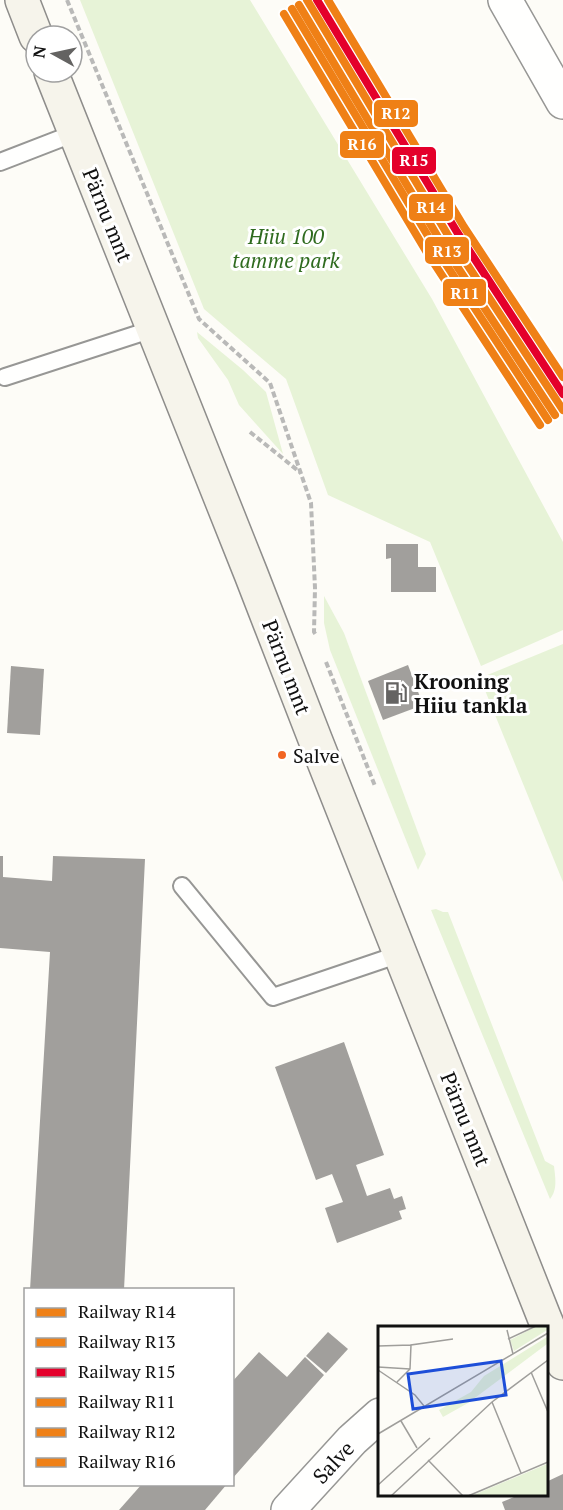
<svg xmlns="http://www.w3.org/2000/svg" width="563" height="1510" viewBox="0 0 563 1510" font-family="'PT Serif',serif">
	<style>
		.green { fill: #e7f3d7 }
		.building { fill: #a19f9c }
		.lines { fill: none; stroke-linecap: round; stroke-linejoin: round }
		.service-casing { stroke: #979795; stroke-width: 20 }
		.minor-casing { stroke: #979795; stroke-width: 36 }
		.secondary-casing { stroke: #8e8d8b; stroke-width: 36 }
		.path { stroke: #b9b9b8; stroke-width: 4; stroke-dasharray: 6 3; stroke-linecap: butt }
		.service { stroke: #fffffe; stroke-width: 16 }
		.minor { stroke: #fffffe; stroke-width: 33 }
		.secondary { stroke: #f6f4eb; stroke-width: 33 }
		.rail-1-casing { stroke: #fff; stroke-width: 12 }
		.rail-2-casing { stroke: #fff; stroke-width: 12 }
		.rail-3-casing { stroke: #fff; stroke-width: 12 }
		.rail-4-casing { stroke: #fff; stroke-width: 12 }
		.rail-5-casing { stroke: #fff; stroke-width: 12 }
		.rail-6-casing { stroke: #fff; stroke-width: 12 }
		.rail-1 { stroke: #ef8016; stroke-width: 8 }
		.rail-2 { stroke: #ef8016; stroke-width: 8 }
		.rail-3 { stroke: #e4002b; stroke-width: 8 }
		.rail-4 { stroke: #ef8016; stroke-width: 8 }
		.rail-5 { stroke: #ef8016; stroke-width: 8 }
		.rail-6 { stroke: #ef8016; stroke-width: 8 }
		.bus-dot { fill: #f26522; stroke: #fff; stroke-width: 2 }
		.labels { text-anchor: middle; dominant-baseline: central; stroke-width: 6; stroke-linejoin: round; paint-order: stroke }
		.bus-label { font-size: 20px; fill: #111; stroke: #fff; text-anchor: start }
		.street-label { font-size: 21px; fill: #111; stroke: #fff }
		.park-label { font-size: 21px; font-style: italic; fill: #2f6b1f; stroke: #fff }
		.poi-label { font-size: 21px; font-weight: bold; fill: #111; stroke: #fff; text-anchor: start }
		.inset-road { fill: none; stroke: #9f9e9b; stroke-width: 1.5 }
		.view { fill: #1d4ed8; fill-opacity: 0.15; stroke: #1d4ed8; stroke-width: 3 }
		.inset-edge { fill: none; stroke: #111; stroke-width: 3 }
		.line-badge { stroke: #fff; stroke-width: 2 }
		.badge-label { font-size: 16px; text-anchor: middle; font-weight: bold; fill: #fff }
	</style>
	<rect width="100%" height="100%" fill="#fdfcf7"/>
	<!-- green -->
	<g class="green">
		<polygon points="80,0 250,0 432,299 563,542 563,630 481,666 430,542 328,495 286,379 204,309"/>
		<polygon points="197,332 243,370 266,392 283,454 239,405 228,380 198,338"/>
		<polygon points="324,596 344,633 426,854 418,870 330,650 324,623"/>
		<polygon points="563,644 563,882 480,678"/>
		<path d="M436,909L443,912H448L545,1161L554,1166C555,1176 558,1190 550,1199L431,910Z"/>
	</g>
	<!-- building -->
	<g class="building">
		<polygon points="386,544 418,544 418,567 436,567 436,592 391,592 391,558 386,559"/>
		<polygon points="408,665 423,705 383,720 368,681"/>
		<polygon points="11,666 44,669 40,735 7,733"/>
		<polygon points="0,856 3,856 3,877 52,881 53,856 145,859 124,1290 30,1290 50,952 0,948"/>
		<polygon points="344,1042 384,1155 356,1165 367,1196 390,1188 394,1199 402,1196 406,1209 399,1211 402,1219 337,1243 325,1208 343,1202 332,1174 316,1180 275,1067"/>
		<polygon points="328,1332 348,1349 326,1373 306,1356"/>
		<polygon points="259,1352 287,1377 305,1357 324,1375 232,1479 232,1382"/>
		<polygon points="563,1474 563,1510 505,1510 502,1502 521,1494 546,1494 546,1482"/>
		<polygon points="142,1484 227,1484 205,1510 119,1510"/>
	</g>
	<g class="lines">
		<!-- service casing -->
		<g class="service-casing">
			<g id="service">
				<polyline points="0,162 75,133"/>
				<polyline points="5,377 153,329"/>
				<polyline points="182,886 273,997 400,954"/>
			</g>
		</g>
		<!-- minor casing -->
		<g class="minor-casing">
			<g id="minor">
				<polyline points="505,0 563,102"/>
				<polyline points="288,1510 352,1440 380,1415"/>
			</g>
		</g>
		<!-- secondary casing -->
		<g class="secondary-casing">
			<g id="secondary">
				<polyline points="22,0 36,36"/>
				<polyline points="51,72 251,574 315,739 544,1317 563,1363"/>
			</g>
		</g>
		<!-- path -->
		<g class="path">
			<polyline points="67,0 199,319 270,383 311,503 315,588 314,632 316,635"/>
			<polyline points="250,432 301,473"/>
			<polyline points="326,662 375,786"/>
		</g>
		<!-- service -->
		<use href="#service" class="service"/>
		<!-- minor -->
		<use href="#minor" class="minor"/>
		<!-- secondary -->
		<use href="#secondary" class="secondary"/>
		<!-- rail-1 casing -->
		<g class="rail-1-casing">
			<polyline id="rail-1" points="307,0 449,237 563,410"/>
		</g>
		<!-- rail-2 casing -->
		<g class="rail-2-casing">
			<polyline id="rail-2" points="299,5 441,242 555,415"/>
		</g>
		<!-- rail-3 casing -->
		<g class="rail-3-casing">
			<polyline id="rail-3" points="317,0 457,232 563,394"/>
		</g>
		<!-- rail-4 casing -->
		<g class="rail-4-casing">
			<polyline id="rail-4" points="292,9 434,246 548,420"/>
		</g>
		<!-- rail-5 casing -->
		<g class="rail-5-casing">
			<polyline id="rail-5" points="328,0 464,227 563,377"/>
		</g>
		<!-- rail-6 casing -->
		<g class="rail-6-casing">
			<polyline id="rail-6" points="284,14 426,251 540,425"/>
		</g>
		<!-- rail-1 -->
		<use href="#rail-1" class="rail-1"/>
		<!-- rail-2 -->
		<use href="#rail-2" class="rail-2"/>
		<!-- rail-3 -->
		<use href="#rail-3" class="rail-3"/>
		<!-- rail-4 -->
		<use href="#rail-4" class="rail-4"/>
		<!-- rail-5 -->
		<use href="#rail-5" class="rail-5"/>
		<!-- rail-6 -->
		<use href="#rail-6" class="rail-6"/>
	</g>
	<!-- icons -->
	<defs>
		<g id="fuel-bare" transform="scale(1.8)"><path d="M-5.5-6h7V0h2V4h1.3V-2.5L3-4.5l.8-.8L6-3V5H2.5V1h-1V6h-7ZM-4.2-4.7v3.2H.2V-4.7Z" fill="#646362" stroke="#fff" stroke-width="2.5" paint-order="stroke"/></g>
	</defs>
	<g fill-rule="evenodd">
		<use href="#fuel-bare" x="396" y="693"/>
	</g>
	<!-- markers -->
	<circle class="bus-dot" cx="282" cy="755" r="5"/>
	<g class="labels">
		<!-- bus labels -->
		<g class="bus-label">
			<text x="293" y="755">Salve</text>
		</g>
		<!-- street labels -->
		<g class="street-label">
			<text transform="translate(108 215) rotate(68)">Pärnu mnt</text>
			<text transform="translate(287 667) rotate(69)">Pärnu mnt</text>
			<text transform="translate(466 1119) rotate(68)">Pärnu mnt</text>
			<text transform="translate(333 1462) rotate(-47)">Salve</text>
		</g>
		<!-- park labels -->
		<g class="park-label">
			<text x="286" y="236">Hiiu 100<tspan x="286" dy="24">tamme park</tspan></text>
		</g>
		<!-- poi labels -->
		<g class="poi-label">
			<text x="414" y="681">Krooning<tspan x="414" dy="24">Hiiu tankla</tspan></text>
		</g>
	</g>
	<!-- overview -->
	<g transform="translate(378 1326)">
		<rect width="170" height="170" fill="#fdfcf7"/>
		<path d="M159,0H169V4L136,25L132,14ZM169,11V18L90,77L65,91L61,84L93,66L106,50ZM169,138V169L93,170Z" fill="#e7f3d7"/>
		<path class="inset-road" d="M129,4L135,28M130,13L158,0M0,20L33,19M0,41L32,43M0,44L37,69L46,80M153,46L170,86M19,56L32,43L33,19L75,13M114,76L143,147M23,95L39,122M0,108L170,7M50,134L85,170M0,159L52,112M13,170L114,76L170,34M90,170L170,136"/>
		<path class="view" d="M123,35L128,69L35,83L30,48Z"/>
		<rect width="170" height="170" class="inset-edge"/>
	</g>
	<g class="line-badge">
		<rect x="373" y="99" width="46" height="29" rx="6" fill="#ef8016"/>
		<rect x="339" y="130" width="46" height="29" rx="6" fill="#ef8016"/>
		<rect x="391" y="146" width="46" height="29" rx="6" fill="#e4002b"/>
		<rect x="408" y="193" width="46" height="29" rx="6" fill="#ef8016"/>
		<rect x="424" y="236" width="46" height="29" rx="6" fill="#ef8016"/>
		<rect x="442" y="278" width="45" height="29" rx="6" fill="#ef8016"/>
	</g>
	<g class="badge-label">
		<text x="396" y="119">R12</text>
		<text x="362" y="150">R16</text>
		<text x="414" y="166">R15</text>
		<text x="431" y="213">R14</text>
		<text x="447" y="257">R13</text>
		<text x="465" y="299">R11</text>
	</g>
	<!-- legend -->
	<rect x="24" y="1288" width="210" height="198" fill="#ffffff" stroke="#a0a0a0" stroke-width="1.5"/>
	<rect x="36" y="1308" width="30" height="9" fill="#ef8016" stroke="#a0a0a0" stroke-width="1.5"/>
	<text x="78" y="1318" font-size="18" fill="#111111">Railway R14</text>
	<rect x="36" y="1338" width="30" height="9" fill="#ef8016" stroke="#a0a0a0" stroke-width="1.5"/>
	<text x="78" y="1348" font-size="18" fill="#111111">Railway R13</text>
	<rect x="36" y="1368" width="30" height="9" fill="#e4002b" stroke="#a0a0a0" stroke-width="1.5"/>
	<text x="78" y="1378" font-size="18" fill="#111111">Railway R15</text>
	<rect x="36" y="1398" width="30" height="9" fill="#ef8016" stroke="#a0a0a0" stroke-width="1.5"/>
	<text x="78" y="1408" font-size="18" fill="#111111">Railway R11</text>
	<rect x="36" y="1428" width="30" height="9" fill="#ef8016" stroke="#a0a0a0" stroke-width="1.5"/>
	<text x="78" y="1438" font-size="18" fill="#111111">Railway R12</text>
	<rect x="36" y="1458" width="30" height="9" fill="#ef8016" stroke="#a0a0a0" stroke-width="1.5"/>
	<text x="78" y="1468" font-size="18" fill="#111111">Railway R16</text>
	<!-- north arrow -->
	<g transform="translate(54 54) rotate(278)"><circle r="28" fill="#ffffff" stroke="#a0a0a0" stroke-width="1.5"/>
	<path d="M0-4.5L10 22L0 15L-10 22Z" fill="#646362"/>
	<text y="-9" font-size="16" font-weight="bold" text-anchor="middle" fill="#111111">N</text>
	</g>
</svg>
